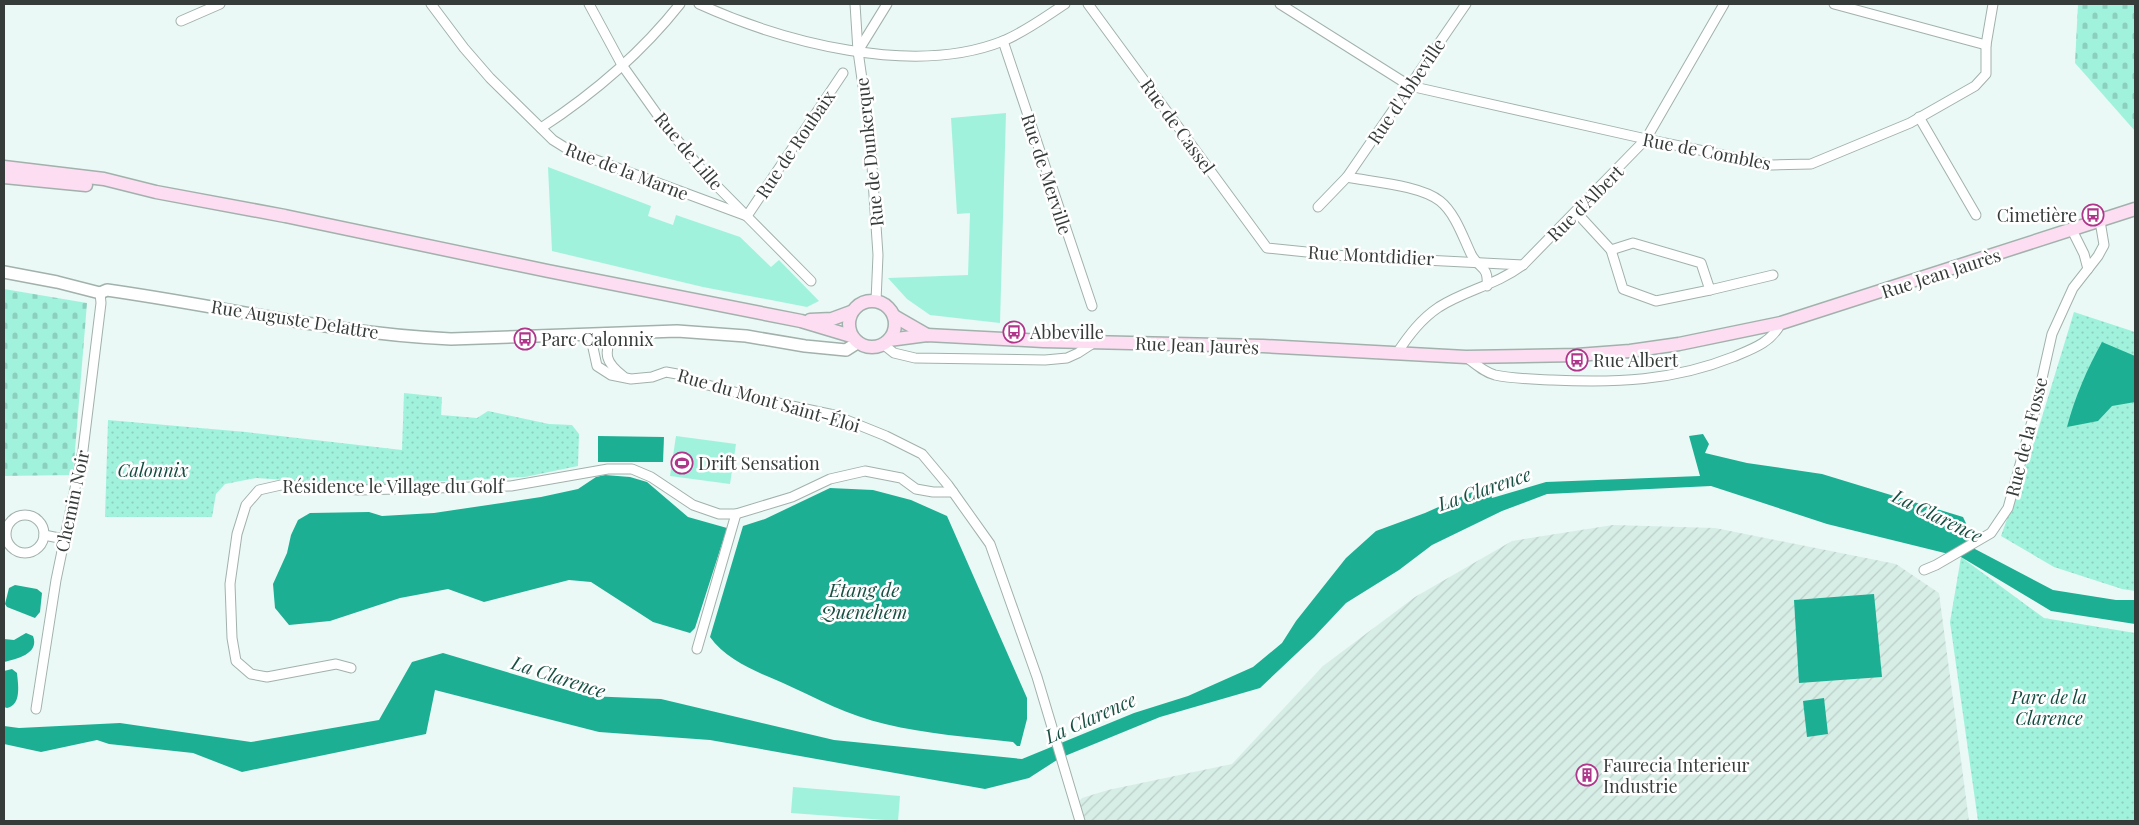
<svg xmlns="http://www.w3.org/2000/svg" width="2139" height="825" viewBox="0 0 2139 825" font-family="'Playfair Display',serif">
	<style>
		.industrial { fill: url(#industrial-furrows) }
		.green { fill: #a1f2dc }
		.cemetery { fill: url(#cemetery-stones) }
		.park { fill: url(#park-dots) }
		.water { fill: #1daf93 }
		.lines { fill: none; stroke-linecap: round; stroke-linejoin: round }
		.minor-casing { stroke: #a2b1ac; stroke-width: 11 }
		.tertiary-casing { stroke: #a2b1ac; stroke-width: 14 }
		.secondary-casing { stroke: #a2b1ac; stroke-width: 15 }
		.minor { stroke: #fff; stroke-width: 9 }
		.tertiary { stroke: #fff; stroke-width: 11 }
		.secondary { stroke: #fcddf1; stroke-width: 12 }
		.labels { text-anchor: middle; dominant-baseline: central; stroke-width: 5; stroke-linejoin: round; paint-order: stroke }
		.street-label { font-size: 18px; fill: #363c3a; stroke: #fff }
		.poi-label { font-size: 18px; fill: #363c3a; stroke: #fff; text-anchor: start }
		.park-label { font-size: 18px; font-style: italic; fill: #134b3f; stroke: #fff }
		.water-label { font-size: 19px; font-style: italic; fill: #195043; stroke: #fff }
	</style>
	<defs>
		<pattern id="industrial-furrows" width="10" height="10" patternUnits="userSpaceOnUse" patternTransform="scale(1.25)"><rect width="10" height="10" fill="#d7eee7"/><path d="M-1 1l2-2M0 10L10 0M9 11l2-2" fill="none" stroke="#b9cdc7"/></pattern>
		<pattern id="cemetery-stones" width="16" height="16" patternUnits="userSpaceOnUse" patternTransform="scale(1.25)"><rect width="16" height="16" fill="#a1f2dc"/><path d="M2 7V4a2 2 0 0 1 4 0v3zM10 15v-3a2 2 0 0 1 4 0v3z" fill="#8bd0be"/></pattern>
		<pattern id="park-dots" width="8" height="8" patternUnits="userSpaceOnUse" patternTransform="scale(1.25)"><rect width="8" height="8" fill="#a1f2dc"/><path d="M2 2h.1M6 6h.1" fill="none" stroke="#8bd0be" stroke-width="1.8" stroke-linecap="round"/></pattern>
	</defs>
	<rect width="100%" height="100%" fill="#eaf9f5"/>
	<!-- industrial -->
	<polygon class="industrial" points="1613,525 1715,528 1896,564 1939,593 1969,821 1080,821 1076,805 1082,798 1108,790 1232,764 1323,666 1415,597 1512,541"/>
	<!-- green -->
	<g class="green">
		<polygon points="1006,113 1000,323 930,315 907,299 888,278 968,275 970,213 957,214 951,118"/>
		<polygon points="548,167 651,206 648,216 673,225 676,215 740,237 771,267 779,260 819,301 807,307 703,287 552,251"/>
		<polygon points="676,436 736,444 730,484 670,476"/>
		<polygon points="793,787 900,796 898,821 791,813"/>
	</g>
	<!-- cemetery -->
	<g class="cemetery">
		<polygon points="2078,4 2135,4 2135,131 2075,63"/>
		<polygon points="4,289 87,303 73,475 4,476"/>
	</g>
	<!-- park -->
	<g class="park">
		<polygon points="2074,312 2135,332 2135,591 2122,589 2054,567 2001,536 2035,440"/>
		<polygon points="404,393 442,397 441,415 477,418 488,411 549,424 572,425 579,434 578,466 525,477 364,485 256,478 225,484 216,494 212,517 105,517 108,420 246,432 402,450"/>
		<polygon points="1961,557 2044,618 2135,633 2135,821 1978,821 1950,622"/>
	</g>
	<!-- water -->
	<g class="water">
		<path d="M2102,342L2135,356V402L2112,406L2098,421L2067,427C2075,397 2087,369 2102,342Z"/>
		<polygon points="1703,434 1709,444 1705,453 1747,463 1822,474 1963,517 1973,538 1975,549 2053,590 2116,600 2135,600 2135,624 2051,611 1961,557 1827,524 1711,486 1547,494 1502,511 1432,545 1399,570 1346,603 1314,637 1260,688 1160,717 1060,758 1029,778 985,789 710,740 599,732 435,690 426,734 242,772 193,753 109,744 97,740 41,752 4,744 4,726 19,728 120,723 251,742 379,720 412,662 443,653 587,696 661,699 834,740 1022,759 1134,713 1188,696 1253,667 1282,643 1296,621 1346,558 1376,531 1425,513 1488,485 1492,498 1546,482 1700,476 1689,436"/>
		<polygon points="598,436 664,437 663,462 598,462"/>
		<polygon points="605,475 630,477 647,482 688,517 727,528 695,628 690,633 653,622 591,582 569,580 484,602 448,589 400,598 330,621 289,625 275,608 273,584 287,553 291,535 298,520 310,513 369,512 382,516 434,513 541,497 578,489 596,477"/>
		<path d="M830,488L873,490L911,500L947,516L1027,698V719L1020,746H1017L1013,742C970,737 926,734 885,724C849,716 816,698 783,683C757,672 726,660 710,637L743,526L765,519Z"/>
		<polygon points="15,585 37,589 42,593 40,612 35,618 7,607 5,604 9,588"/>
		<polygon points="1874,594 1882,677 1799,683 1794,600"/>
		<path d="M26,633L33,636C40,654 16,659 4,662V639L14,640Z"/>
		<path d="M12,669L17,673C18,684 22,705 7,708L4,707V671Z"/>
		<polygon points="1824,698 1828,734 1807,737 1803,701"/>
	</g>
	<g class="lines">
		<!-- minor casing -->
		<g class="minor-casing">
			<g id="minor">
				<polyline points="431,4 464,48 490,78 553,140 569,150 747,216 843,73"/>
				<polyline points="589,4 622,65 664,124 707,176 811,281"/>
				<path d="M699,4C783,42 913,77 1003,41C1025,32 1045,17 1065,4"/>
				<polyline points="855,4 858,51 870,136 878,255 876,301"/>
				<polyline points="1088,4 1267,248 1346,256 1523,265"/>
				<polyline points="1280,4 1410,86 1646,139 1772,165 1811,164 1910,123 1975,86 1986,74 1986,45 1993,4"/>
				<polyline points="1834,4 1986,45"/>
				<polyline points="181,21 220,4"/>
				<polyline points="1003,41 1092,306"/>
				<polyline points="858,51 887,4"/>
				<polyline points="1919,117 1976,215"/>
				<path d="M541,128C593,94 642,52 680,4"/>
				<path d="M1347,177C1372,182 1420,185 1440,201C1455,213 1463,237 1471,254C1479,270 1489,265 1487,286"/>
				<polyline points="1318,207 1347,177 1466,4"/>
				<polyline points="1576,212 1611,250 1633,243 1701,263 1710,290 1773,275"/>
				<polyline points="2072,230 2084,254 2088,269"/>
				<polyline points="1611,250 1623,289 1656,301 1710,290"/>
				<path d="M611,333C605,355 604,361 623,376"/>
				<polyline points="590,334 597,366 611,375 631,379 652,377 666,372 677,374 696,382 773,402 834,415 886,436 922,454 948,485 990,544 1037,677 1080,821"/>
				<polyline points="884,345 894,353 915,358 1045,360 1067,358 1078,353 1095,342"/>
				<path d="M1397,353C1409,335 1421,319 1439,307C1466,290 1496,285 1523,265L1646,139L1724,4"/>
				<path d="M1466,357C1475,364 1484,372 1495,375C1513,379 1534,379 1552,380C1616,383 1673,381 1733,357C1752,349 1771,343 1781,323"/>
				<circle cx="25" cy="534" r="19"/>
				<polyline points="44,535 64,539"/>
				<polyline points="1924,570 1936,565 1991,533 2008,508 2034,414 2052,334 2073,288 2098,256 2104,245 2100,221"/>
				<polyline points="697,649 736,514"/>
				<polyline points="351,668 336,664 267,677 251,674 236,661 232,638 230,584 237,534 246,505 259,490 281,485 359,490 511,486 608,469 632,469 651,477 693,505 719,514 736,514 792,497 830,479 865,471 901,478 916,489 933,492 953,492"/>
				<polyline points="36,709 56,580 83,450 101,303 100,293"/>
			</g>
		</g>
		<!-- tertiary casing -->
		<g class="tertiary-casing">
			<path id="tertiary" d="M4,272L57,282L100,293L107,290C221,306 335,334 451,339L677,331L746,336L805,346L846,350L857,343"/>
		</g>
		<!-- secondary casing -->
		<g class="secondary-casing">
			<g id="secondary">
				<polyline points="4,167 104,179 156,192 285,216 548,271 801,321 851,336"/>
				<polyline points="4,177 86,185"/>
				<circle cx="872" cy="324" r="23"/>
				<polyline points="894,316 927,335"/>
				<polyline points="810,320 832,319 851,312"/>
				<polyline points="889,340 927,335 1043,341 1263,346 1466,357 1577,355 1630,351 1679,344 1781,323 2135,209"/>
			</g>
		</g>
		<!-- minor -->
		<use href="#minor" class="minor"/>
		<!-- tertiary -->
		<use href="#tertiary" class="tertiary"/>
		<!-- secondary -->
		<use href="#secondary" class="secondary"/>
	</g>
	<!-- icons -->
	<defs>
		<g id="bus-ring" transform="scale(1.125)"><circle r="9.5" fill="#fff" stroke="#af368b" stroke-width="1.5"/><path d="M-5-6H5V4H4V6H2V4H-2V6H-4V4H-5ZM-3.5-4V0h7V-4ZM-3.5 1.2v1.5H-2V1.2ZM2 1.2v1.5H3.5V1.2Z" fill="#af368b"/></g>
		<g id="stadium-ring" transform="scale(1.125)"><circle r="9.5" fill="#fff" stroke="#af368b" stroke-width="1.5"/><path d="M0-5a6.5 5 0 1 0 0 10a6.5 5 0 1 0 0-10ZM-3.5-1.8h7v3.6h-7Z" fill="#af368b"/></g>
		<g id="building-ring" transform="scale(1.125)"><circle r="9.5" fill="#fff" stroke="#af368b" stroke-width="1.5"/><path d="M-4-6H4V6H1V3H-1V6H-4ZM-2.5-4.3h1.7v1.8h-1.7ZM.8-4.3h1.7v1.8H.8ZM-2.5-1h1.7V.8h-1.7ZM.8-1h1.7V.8H.8Z" fill="#af368b"/></g>
	</defs>
	<g fill-rule="evenodd">
		<use href="#bus-ring" x="2093" y="215"/>
		<use href="#bus-ring" x="1014" y="332"/>
		<use href="#bus-ring" x="525" y="339"/>
		<use href="#bus-ring" x="1577" y="360"/>
		<use href="#stadium-ring" x="682" y="463"/>
		<use href="#building-ring" x="1587" y="775"/>
	</g>
	<g class="labels">
		<!-- street labels -->
		<g class="street-label">
			<text transform="translate(1406 91) rotate(-56)">Rue d'Abbeville</text>
			<text transform="translate(1178 126) rotate(54)">Rue de Cassel</text>
			<text transform="translate(795 144) rotate(-56)">Rue de Roubaix</text>
			<text transform="translate(689 151) rotate(50)">Rue de Lille</text>
			<text transform="translate(1707 151) rotate(11)">Rue de Combles</text>
			<text transform="translate(869 152) rotate(-96)">Rue de Dunkerque</text>
			<text transform="translate(627 171) rotate(21)">Rue de la Marne</text>
			<text transform="translate(1047 174) rotate(72)">Rue de Merville</text>
			<text transform="translate(1585 203) rotate(-45)">Rue d'Albert</text>
			<text transform="translate(1371 255) rotate(3)">Rue Montdidier</text>
			<text transform="translate(1941 273) rotate(-18)">Rue Jean Jaurès</text>
			<text transform="translate(295 319) rotate(9)">Rue Auguste Delattre</text>
			<text transform="translate(1197 345) rotate(2)">Rue Jean Jaurès</text>
			<text transform="translate(769 400) rotate(16)">Rue du Mont Saint-Éloi</text>
			<text transform="translate(2026 437) rotate(-76)">Rue de la Fosse</text>
			<text x="393" y="486">Résidence le Village du Golf</text>
			<text transform="translate(72 501) rotate(-78)">Chemin Noir</text>
		</g>
		<!-- poi labels -->
		<g class="poi-label">
			<text x="2077" y="215" text-anchor="end">Cimetière</text>
			<text x="1030" y="332">Abbeville</text>
			<text x="541" y="339">Parc Calonnix</text>
			<text x="1593" y="360">Rue Albert</text>
			<text x="698" y="463">Drift Sensation</text>
			<text x="1603" y="765">Faurecia Interieur<tspan x="1603" dy="21">Industrie</tspan></text>
		</g>
		<!-- park labels -->
		<g class="park-label">
			<text x="153" y="470">Calonnix</text>
			<text x="2049" y="697">Parc de la<tspan x="2049" dy="21">Clarence</tspan></text>
		</g>
		<!-- water labels -->
		<g class="water-label">
			<text transform="translate(1484 488) rotate(-19)">La Clarence</text>
			<text transform="translate(1938 515) rotate(26)">La Clarence</text>
			<text x="864" y="589">Étang de<tspan x="864" dy="22">Quenehem</tspan></text>
			<text transform="translate(559 676) rotate(18)">La Clarence</text>
			<text transform="translate(1090 717) rotate(-24)">La Clarence</text>
		</g>
	</g>
	<!-- border -->
	<rect width="2139" height="825" fill="none" stroke="#363c3a" stroke-width="10"/>
</svg>
